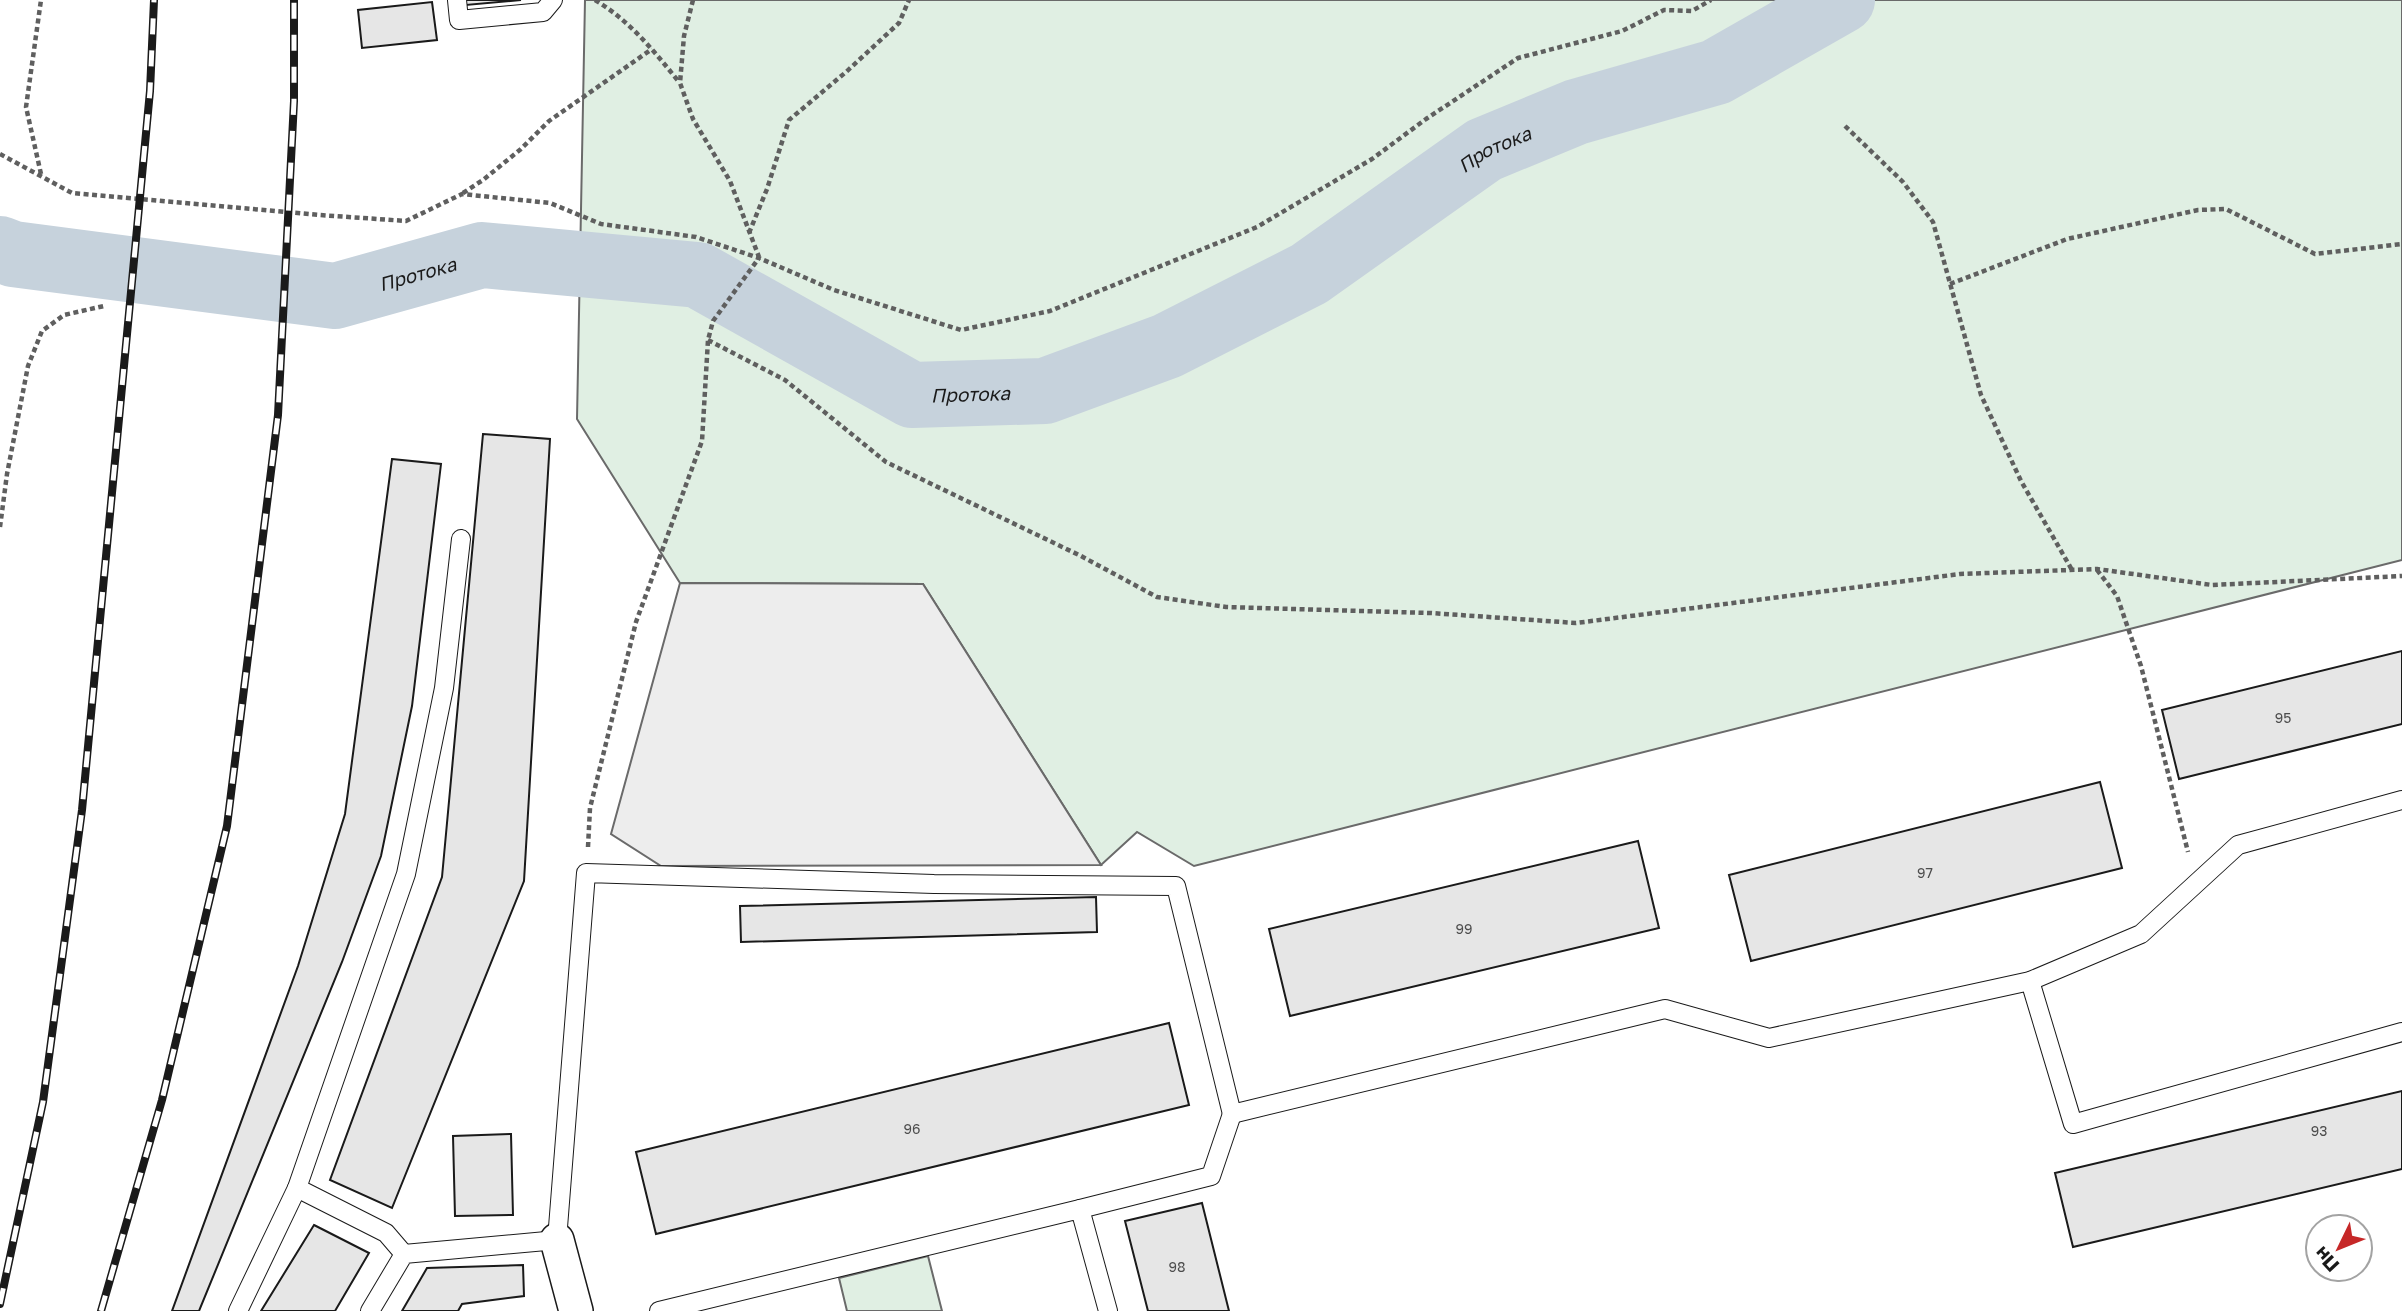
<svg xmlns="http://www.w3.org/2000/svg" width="2402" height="1311" viewBox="0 0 2402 1311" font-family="'Golos Text',sans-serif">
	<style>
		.green { fill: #e0efe3; stroke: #6a6a6a; stroke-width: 2 }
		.parking { fill: #ededed; stroke: #6a6a6a; stroke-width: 2 }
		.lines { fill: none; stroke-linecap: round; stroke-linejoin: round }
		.river { stroke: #c6d2dc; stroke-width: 66 }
		.building { fill: #e6e6e6; stroke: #1a1a1a; stroke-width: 2 }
		.service-casing { stroke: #1a1a1a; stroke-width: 20 }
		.minor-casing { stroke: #1a1a1a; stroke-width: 36 }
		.path { stroke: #5f5f5f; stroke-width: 4.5; stroke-dasharray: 5 3.5; stroke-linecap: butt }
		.service { stroke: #fff; stroke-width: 18 }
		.minor { stroke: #fff; stroke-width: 33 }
		.rail-casing { stroke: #1a1a1a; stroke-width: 8 }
		.rail { stroke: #fff; stroke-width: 5; stroke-dasharray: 16; stroke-linecap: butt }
		.labels { text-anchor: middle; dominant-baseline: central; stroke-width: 5; stroke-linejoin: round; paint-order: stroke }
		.number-label { font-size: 14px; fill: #4d4d4d }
		.water-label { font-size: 19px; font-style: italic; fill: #1a1a1a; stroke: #fff }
	</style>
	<rect width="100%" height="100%" fill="#fff"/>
	<!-- green -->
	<g class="green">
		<polygon points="585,0 2402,0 2402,560 1194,866 1137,832 1101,865 923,584 680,583 577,419"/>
		<polygon points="928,1256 942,1311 847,1311 839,1278"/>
	</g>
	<!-- parking -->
	<polygon class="parking" points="680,583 923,584 1101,865 661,866 611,834"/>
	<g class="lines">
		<!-- river -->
		<path class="river" id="s1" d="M0,249L13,254L335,296L482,255L698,275L912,395L1045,391L1167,346L1309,274L1484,150L1576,112L1716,72L1842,0"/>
	</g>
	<!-- building -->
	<g class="building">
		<polygon points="466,0 521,0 466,5"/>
		<polygon points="432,2 437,40 362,48 358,10"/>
		<polygon points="483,434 550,439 524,881 392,1208 330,1180 442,877"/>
		<polygon points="392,459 441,464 412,706 381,856 342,962 199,1311 172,1311 298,966 345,814"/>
		<polygon points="2402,651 2402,724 2179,779 2162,710"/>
		<polygon points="2100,782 2122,868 1751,961 1729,875"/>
		<polygon points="1638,841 1659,928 1290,1016 1269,929"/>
		<polygon points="1096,897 1097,932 741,942 740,906"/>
		<polygon points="1169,1023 1189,1105 656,1234 636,1152"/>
		<polygon points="2402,1091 2402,1169 2073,1247 2055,1173"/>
		<polygon points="511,1134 513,1215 455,1216 453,1136"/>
		<polygon points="1202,1203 1229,1311 1148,1311 1125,1221"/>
		<polygon points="314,1225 369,1253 335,1311 261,1311"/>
		<polygon points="523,1265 524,1296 462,1304 458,1311 402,1311 427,1268"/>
	</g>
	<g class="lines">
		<!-- service casing -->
		<g class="service-casing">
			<g id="service">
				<polyline points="457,0 459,20 543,12 553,0"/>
				<polyline points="2030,981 2073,1124 2402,1032"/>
				<polyline points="1080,1209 1211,1176 1232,1114"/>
				<polyline points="404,1254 386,1233 297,1188 406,874 444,688 461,539"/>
				<polyline points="238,1311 297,1188"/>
				<polyline points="370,1311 404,1254 557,1240 586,873 934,884 1176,886 1232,1114 1665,1009 1769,1038 2030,981 2141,934 2238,845 2402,800"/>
				<polyline points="659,1311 1080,1209 1108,1311"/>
			</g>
		</g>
		<!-- minor casing -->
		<g class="minor-casing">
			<polyline id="minor" points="557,1240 576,1311"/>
		</g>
		<!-- path -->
		<g class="path">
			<path d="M595,0C630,21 654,51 679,82"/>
			<polyline points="693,0 684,36 680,83 693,119 730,181 759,257"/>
			<polyline points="1845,126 1903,182 1933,222 1981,395 2021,481 2072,570"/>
			<polyline points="0,154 72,193 320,215 406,221 462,194 550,203 601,224 696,237 759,258 834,290 961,330 1050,311 1257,227 1372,159 1426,119 1518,58 1622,31 1664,10 1692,11 1711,0"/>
			<polyline points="41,174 26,107 41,0"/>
			<polyline points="463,193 483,180 521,149 549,121 652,49"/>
			<polyline points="749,233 767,189 789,120 846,72 899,23 909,0"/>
			<polyline points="1950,284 2067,239 2198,210 2226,209 2315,254 2402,244"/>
			<polyline points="708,340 785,380 886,462 1081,556 1157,597 1226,607 1431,613 1576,623 1960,574 2097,569 2212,585 2402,576"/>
			<polyline points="0,527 7,474 28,366 42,331 64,315 104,306"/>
			<polyline points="2097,570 2117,596 2141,666 2188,852"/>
			<polyline points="588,847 590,808 636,622 702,441 708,340 713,321 759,258"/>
		</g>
		<!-- service -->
		<use href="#service" class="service"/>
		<!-- minor -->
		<use href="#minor" class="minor"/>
		<!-- rail casing -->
		<g class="rail-casing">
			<g id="rail">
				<polyline points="0,1304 43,1102 82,810 150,91 154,0"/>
				<polyline points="101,1311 162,1100 227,826 278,415 294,101 294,0"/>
			</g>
		</g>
		<!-- rail -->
		<use href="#rail" class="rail"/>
	</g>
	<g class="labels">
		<!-- number labels -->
		<g class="number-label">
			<text x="2283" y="717">95</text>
			<text x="1925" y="872">97</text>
			<text x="1464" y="928">99</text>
			<text x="912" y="1128">96</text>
			<text x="2319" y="1130">93</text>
			<text x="1177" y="1266">98</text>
		</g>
		<!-- water labels -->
		<g class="water-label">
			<text stroke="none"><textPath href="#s1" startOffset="1600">Протока</textPath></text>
			<text stroke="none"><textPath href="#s1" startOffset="424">Протока</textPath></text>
			<text stroke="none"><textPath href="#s1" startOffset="1012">Протока</textPath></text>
		</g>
	</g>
	<!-- north arrow -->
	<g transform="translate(2339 1248) rotate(227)"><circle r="33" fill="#ffffff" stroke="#a3a3a3" stroke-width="2"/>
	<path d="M0-5L12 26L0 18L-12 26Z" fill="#c62828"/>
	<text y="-10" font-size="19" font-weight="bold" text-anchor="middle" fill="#1a1a1a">Пн</text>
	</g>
</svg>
